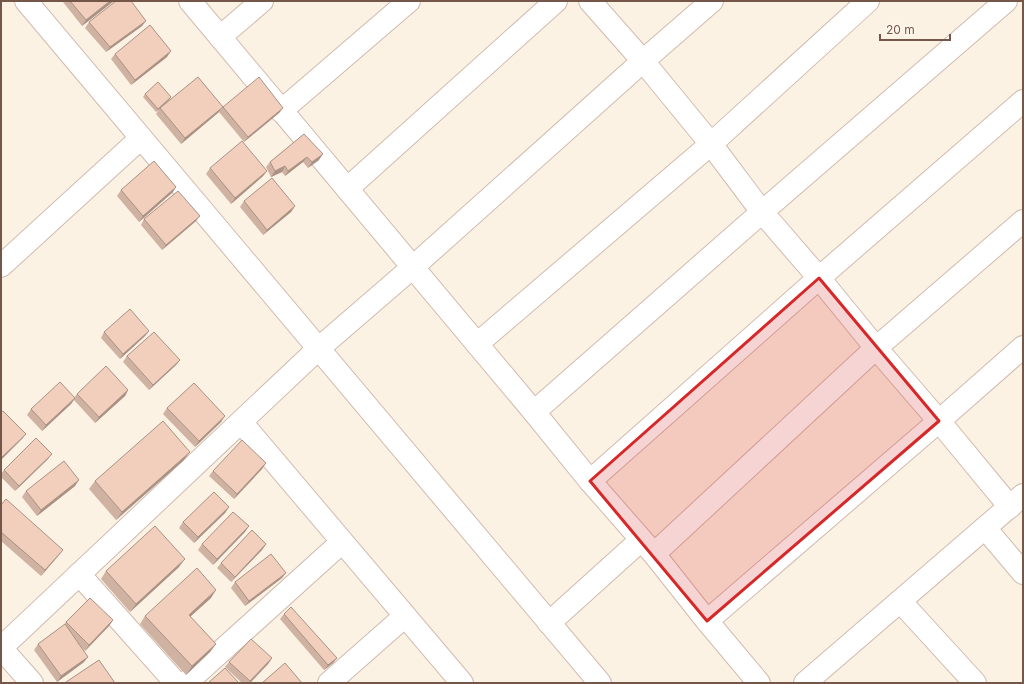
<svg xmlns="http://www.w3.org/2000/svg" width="1024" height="684" viewBox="0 0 1024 684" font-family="Inter,sans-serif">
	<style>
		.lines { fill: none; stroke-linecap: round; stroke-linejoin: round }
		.minor-casing { stroke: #d0bbae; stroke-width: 24 }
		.minor { stroke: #fff; stroke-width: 22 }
		.wall { fill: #d0b2a2 }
		.shaded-wall { fill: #a99184 }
		.building { fill: #f2cfbc; stroke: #a99184 }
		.marked { fill: #d62828; fill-opacity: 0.2; stroke: #d62828; stroke-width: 3; stroke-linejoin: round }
	</style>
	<rect width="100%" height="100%" fill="#fcf2e4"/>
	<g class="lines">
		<!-- minor casing -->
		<g class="minor-casing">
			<g id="minor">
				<polyline points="26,1 600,683"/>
				<polyline points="190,1 534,412 590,481 654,554 707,621 759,683"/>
				<polyline points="590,1 643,61 711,144 762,212 819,278 876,348 939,421 1010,507"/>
				<polyline points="220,37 262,1"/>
				<polyline points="281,111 409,1"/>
				<polyline points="347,189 556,1"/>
				<polyline points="1,266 141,138"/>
				<polyline points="477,344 711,144 868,1"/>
				<polyline points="534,412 762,212 1006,1"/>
				<polyline points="241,422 462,683"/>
				<polyline points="590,481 819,278 1023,101"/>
				<polyline points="985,528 1023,573"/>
				<polyline points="654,554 876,348 1023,221"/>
				<polyline points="79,574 176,683"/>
				<polyline points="900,601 975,683"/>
				<polyline points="707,621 939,421 1023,347"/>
				<polyline points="549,623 641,540"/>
				<polyline points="1,648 318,349 413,267 643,61 712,1"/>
				<polyline points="1,648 32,683"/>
				<polyline points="186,683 342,542"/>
				<polyline points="329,683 405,616"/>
				<polyline points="805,683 1023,495"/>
			</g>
		</g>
		<!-- minor -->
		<use href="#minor" class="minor"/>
	</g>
	<!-- wall -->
	<g class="wall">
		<polygon points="64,1 114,1 82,26 63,2"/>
		<polygon points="89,22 142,26 106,52 85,28"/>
		<polygon points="115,54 167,57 131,85 111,59"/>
		<polygon points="145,94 171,97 169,100 156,112 143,97"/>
		<polygon points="223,107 283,108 279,113 244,142 219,112"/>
		<polygon points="160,108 219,112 181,144 156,114"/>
		<polygon points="304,134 319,160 308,168 303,162 285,176 282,172 271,177 266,167 270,162"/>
		<polygon points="210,168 267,171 263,176 231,204 206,174"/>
		<polygon points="121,190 173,192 139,222 117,196"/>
		<polygon points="244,201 295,206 291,212 263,235 240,207"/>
		<polygon points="144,219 196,221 162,250 141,225"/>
		<polygon points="149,331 145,336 120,359 101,338 104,332"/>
		<polygon points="127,356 180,360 176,365 149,390 123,362"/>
		<polygon points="128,390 125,396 95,423 74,400 71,404 42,431 27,415 31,409 74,398 77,394"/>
		<polygon points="167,408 221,422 195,447 163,414"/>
		<polygon points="48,459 15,491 1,477 1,474 4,470"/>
		<polygon points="184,460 116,520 89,489 95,481"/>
		<polygon points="266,463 262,469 234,499 209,476 213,471"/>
		<polygon points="75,486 37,516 22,497 26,491"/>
		<polygon points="1,505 59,555 41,576 1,541"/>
		<polygon points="229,507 225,513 194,543 179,528 183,522"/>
		<polygon points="245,532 213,565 198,550 202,544"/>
		<polygon points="266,544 262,550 231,582 217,568 221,563"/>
		<polygon points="179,567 130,612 101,579 106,571"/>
		<polygon points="282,578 245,606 231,588 235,582"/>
		<polygon points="211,598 190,617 216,644 210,652 186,675 140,624 145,616"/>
		<polygon points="284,614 337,658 333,663 324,670 280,619"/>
		<polygon points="113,620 109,626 85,651 80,646 84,662 57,682 34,650 38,644 63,626 66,622"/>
		<polygon points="272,658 268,664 250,683 242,683 225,667 229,662"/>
	</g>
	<!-- shaded-wall -->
	<g class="shaded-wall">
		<polygon points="110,1 114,1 82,26 86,20"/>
		<polygon points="146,21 142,26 106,52 110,47"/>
		<polygon points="171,51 167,57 131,85 135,80"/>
		<polygon points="171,97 169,100 156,112 158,109"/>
		<polygon points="223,107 219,112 181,144 185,138"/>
		<polygon points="283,108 279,113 244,142 248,137"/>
		<polygon points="323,154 319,160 308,168 312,162"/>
		<polygon points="307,157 303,162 285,176 288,171"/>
		<polygon points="285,166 282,172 271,177 275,171"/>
		<polygon points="267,171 263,176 231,204 235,198"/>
		<polygon points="176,187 173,192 139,222 143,216"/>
		<polygon points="295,206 291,212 263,235 267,230"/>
		<polygon points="200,216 196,221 162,250 166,245"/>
		<polygon points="149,331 145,336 120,359 123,354"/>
		<polygon points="180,360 176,365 149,390 153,385"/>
		<polygon points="128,390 125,396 95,423 99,417"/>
		<polygon points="75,398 71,404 42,431 46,425"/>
		<polygon points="225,416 221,422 195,447 199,441"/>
		<polygon points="26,434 22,439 1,460 1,458"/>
		<polygon points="190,452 184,460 116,520 122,512"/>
		<polygon points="52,454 48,459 15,491 19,486"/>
		<polygon points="266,463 262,469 234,499 237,494"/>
		<polygon points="79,480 75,486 37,516 41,510"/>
		<polygon points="229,507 225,513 194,543 198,537"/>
		<polygon points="249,526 245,532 213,565 217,559"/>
		<polygon points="266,544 262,550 231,582 235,577"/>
		<polygon points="63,550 59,555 41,576 45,570"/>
		<polygon points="185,559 179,567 130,612 136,604"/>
		<polygon points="286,573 282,578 245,606 249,601"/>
		<polygon points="216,590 211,598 183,623 189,615"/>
		<polygon points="113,620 109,626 85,651 89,645"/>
		<polygon points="216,644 210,652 186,675 192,666"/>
		<polygon points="88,657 84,662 57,682 61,676"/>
		<polygon points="272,658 268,664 250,683 249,683"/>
		<polygon points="337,658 333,663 324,670 328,665"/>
	</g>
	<!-- building -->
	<g class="building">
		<polygon points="70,1 110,1 86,20"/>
		<polygon points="116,1 131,1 146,21 110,47 89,22"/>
		<polygon points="150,25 171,51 135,80 115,54"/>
		<polygon points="198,77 223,107 185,138 160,108"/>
		<polygon points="259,77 283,108 248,137 223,107"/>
		<polygon points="158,82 171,97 158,109 145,94"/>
		<polygon points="304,134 323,154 312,162 307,157 288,171 285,166 275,171 270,162"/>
		<polygon points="242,141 267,171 235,198 210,168"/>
		<polygon points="154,161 176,187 143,216 121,190"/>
		<polygon points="272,178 295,206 267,230 244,201"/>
		<polygon points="178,191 200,216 166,245 144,219"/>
		<polygon points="130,309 149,331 123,354 104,332"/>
		<polygon points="154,332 180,360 153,385 127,356"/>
		<polygon points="106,366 128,390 99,417 77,394"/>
		<polygon points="60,382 75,398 46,425 31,409"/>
		<polygon points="194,383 225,416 199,441 167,408"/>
		<polygon points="3,411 26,434 1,458 1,412"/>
		<polygon points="163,421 190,452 122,512 95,481"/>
		<polygon points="36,438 52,454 19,486 4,470"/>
		<polygon points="242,440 266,463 237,494 213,471"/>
		<polygon points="64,461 79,480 41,510 26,491"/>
		<polygon points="214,492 229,507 198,537 183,522"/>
		<polygon points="6,499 63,550 45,570 1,532 1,505"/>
		<polygon points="233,512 249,526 217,559 202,544"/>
		<polygon points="155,526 185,559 136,604 106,571"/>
		<polygon points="252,530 266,544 235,577 221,563"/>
		<polygon points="271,554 286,573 249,601 235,582"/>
		<polygon points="197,568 216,590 189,615 216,644 192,666 145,616"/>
		<polygon points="90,598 113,620 89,645 66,622"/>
		<polygon points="291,607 337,658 328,665 284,614"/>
		<polygon points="65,624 88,657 61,676 38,644"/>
		<polygon points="251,639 272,658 250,681 229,662"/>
		<polygon points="99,660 115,683 67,683 66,682"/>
		<polygon points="285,663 302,683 262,683"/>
		<polygon points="225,668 239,683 208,683"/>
	</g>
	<!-- marked area -->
	<path class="marked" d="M819,278L939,421L707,621L590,481Z"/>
	<!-- border -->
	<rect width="1024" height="684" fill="none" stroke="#75574a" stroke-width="4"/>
	<!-- scale -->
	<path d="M880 34v6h70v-6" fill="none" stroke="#75574a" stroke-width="2"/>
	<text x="886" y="34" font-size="12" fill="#75574a" stroke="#fff6ea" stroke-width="3" paint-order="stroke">20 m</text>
</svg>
